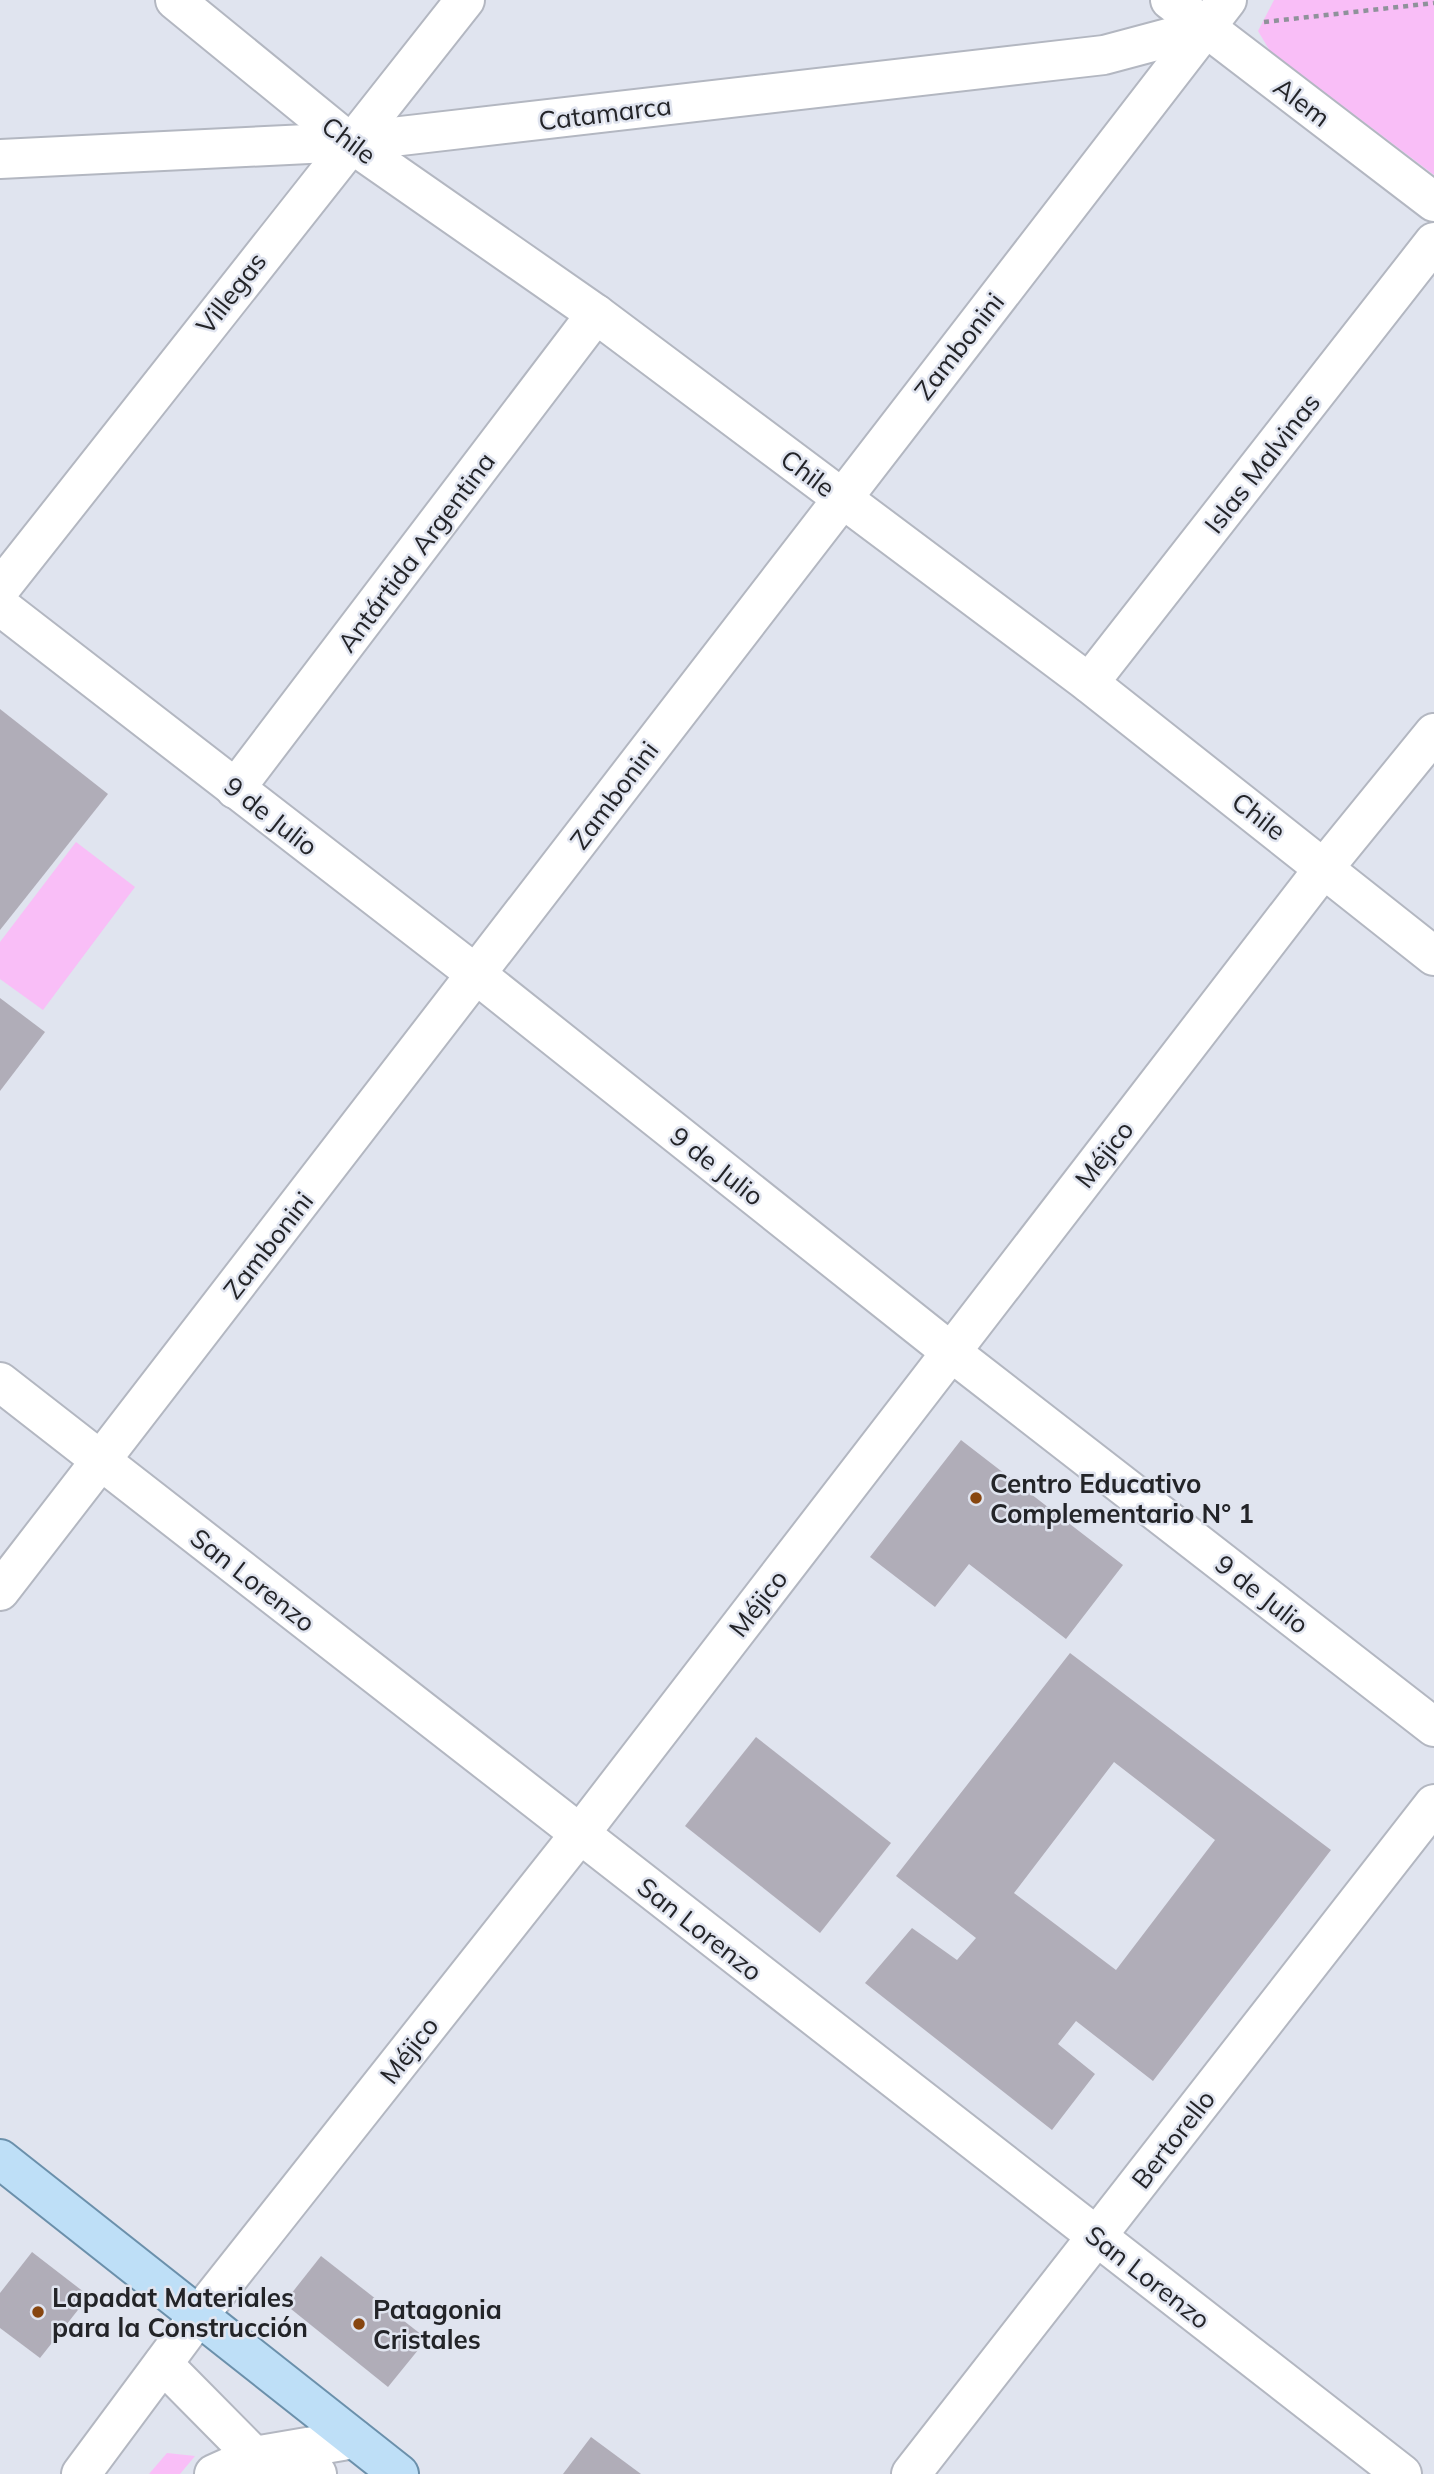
<svg xmlns="http://www.w3.org/2000/svg" width="1434" height="2474" viewBox="0 0 1434 2474" font-family="Mulish,sans-serif">
	<style>
		.green { fill: #f9bef7 }
		.building { fill: #b0adb8; fill-rule: evenodd }
		.lines { fill: none; stroke-linecap: round; stroke-linejoin: round }
		.minor-casing { stroke: #b3b7c1; stroke-width: 42 }
		.major-casing { stroke: #6b90ab; stroke-width: 42 }
		.path { stroke: #8f929a; stroke-width: 4.5; stroke-dasharray: 5 5; stroke-linecap: butt }
		.minor { stroke: #fff; stroke-width: 38 }
		.major { stroke: #bedff7; stroke-width: 38 }
		.poi-dot { fill: #874610; stroke: #e0e4ef; stroke-width: 2.5 }
		.labels { text-anchor: middle; dominant-baseline: central; stroke-width: 5; stroke-linejoin: round; paint-order: stroke }
		.street-label { font-size: 26px; fill: #232428; stroke: #e0e4ef }
		.poi-label { font-size: 26px; font-weight: bold; fill: #232428; stroke: #e0e4ef; text-anchor: start }
	</style>
	<rect width="100%" height="100%" fill="#e0e4ef"/>
	<!-- green -->
	<g class="green">
		<polygon points="1274,0 1434,0 1434,175 1270,51 1258,31"/>
		<polygon points="76,842 135,887 43,1010 0,979 0,942"/>
		<polygon points="167,2453 195,2456 180,2474 149,2474"/>
	</g>
	<!-- building -->
	<g class="building">
		<polygon points="0,709 108,794 0,930"/>
		<polygon points="0,998 45,1032 0,1091"/>
		<polygon points="961,1440 1123,1565 1066,1639 969,1564 935,1607 870,1557"/>
		<path d="M1070,1653L1331,1850L1153,2081L1076,2021L1058,2044L1095,2074L1052,2130L865,1983L912,1928L957,1960L976,1938L896,1876ZM1114,1762L1215,1840L1116,1970L1014,1893Z"/>
		<polygon points="756,1737 891,1843 820,1933 685,1826"/>
		<polygon points="32,2252 89,2296 40,2358 0,2328 0,2293"/>
		<polygon points="321,2256 427,2339 388,2387 291,2309 291,2294"/>
		<polygon points="591,2437 641,2474 563,2474"/>
	</g>
	<g class="lines">
		<!-- minor casing -->
		<g class="minor-casing">
			<g id="minor">
				<polyline points="175,0 349,142 596,314 1089,683 1434,956"/>
				<polyline points="1170,0 1434,202"/>
				<polyline points="0,159 349,142 1104,55 1205,28"/>
				<polyline points="0,589 465,0"/>
				<polyline points="0,606 477,975 951,1352 1434,1727"/>
				<polyline points="1089,683 1434,242"/>
				<polyline points="235,789 596,314"/>
				<polyline points="0,1382 1402,2474"/>
				<polyline points="0,1591 1227,0"/>
				<polyline points="163,2364 254,2456 317,2474"/>
				<polyline points="81,2474 199,2315 579,1835 1324,868 1434,733"/>
				<polyline points="214,2474 254,2456 354,2439"/>
				<polyline points="911,2474 1434,1804"/>
			</g>
		</g>
		<!-- major casing -->
		<g class="major-casing">
			<polyline id="major" points="0,2159 399,2474"/>
		</g>
		<!-- path -->
		<polyline class="path" points="1264,22 1434,3"/>
		<!-- minor -->
		<use href="#minor" class="minor"/>
		<!-- major -->
		<use href="#major" class="major"/>
	</g>
	<!-- markers -->
	<g class="poi-dot">
		<circle cx="976" cy="1498" r="7"/>
		<circle cx="38" cy="2312" r="7"/>
		<circle cx="359" cy="2324" r="7"/>
	</g>
	<g class="labels">
		<!-- street labels -->
		<g class="street-label">
			<text transform="translate(1302 102) rotate(37)">Alem</text>
			<text transform="translate(605 113) rotate(-7)">Catamarca</text>
			<text transform="translate(349 140) rotate(37)">Chile</text>
			<text transform="translate(231 293) rotate(-52)">Villegas</text>
			<text transform="translate(959 346) rotate(-52)">Zambonini</text>
			<text transform="translate(1262 463) rotate(-52)">Islas Malvinas</text>
			<text transform="translate(808 473) rotate(37)">Chile</text>
			<text transform="translate(416 552) rotate(-53)">Antártida Argentina</text>
			<text transform="translate(614 795) rotate(-53)">Zambonini</text>
			<text transform="translate(271 816) rotate(38)">9 de Julio</text>
			<text transform="translate(1259 816) rotate(38)">Chile</text>
			<text transform="translate(1104 1154) rotate(-52)">Méjico</text>
			<text transform="translate(717 1166) rotate(38)">9 de Julio</text>
			<text transform="translate(268 1245) rotate(-52)">Zambonini</text>
			<text transform="translate(253 1580) rotate(38)">San Lorenzo</text>
			<text transform="translate(1262 1594) rotate(38)">9 de Julio</text>
			<text transform="translate(758 1603) rotate(-52)">Méjico</text>
			<text transform="translate(700 1929) rotate(38)">San Lorenzo</text>
			<text transform="translate(409 2050) rotate(-52)">Méjico</text>
			<text transform="translate(1173 2139) rotate(-52)">Bertorello</text>
			<text transform="translate(1148 2277) rotate(38)">San Lorenzo</text>
		</g>
		<!-- poi labels -->
		<g class="poi-label">
			<text x="990" y="1483">Centro Educativo<tspan x="990" dy="30">Complementario N° 1</tspan></text>
			<text x="52" y="2297">Lapadat Materiales<tspan x="52" dy="30">para la Construcción</tspan></text>
			<text x="373" y="2309">Patagonia<tspan x="373" dy="30">Cristales</tspan></text>
		</g>
	</g>
</svg>
